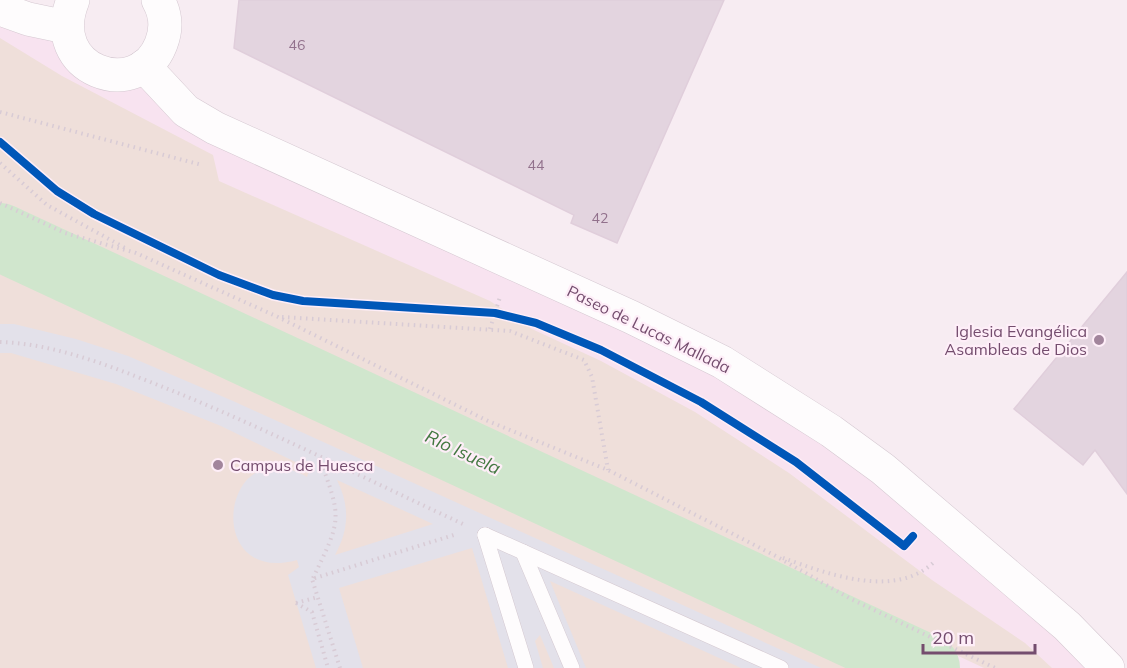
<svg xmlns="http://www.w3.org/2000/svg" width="1127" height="668" viewBox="0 0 1127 668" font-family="Mulish,sans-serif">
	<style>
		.residential { fill: #f8e3f0 }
		.education { fill: #e3e1ea }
		.green { fill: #efdfda }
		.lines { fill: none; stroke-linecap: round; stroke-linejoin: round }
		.river { stroke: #d0e6cd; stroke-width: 68 }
		.building { fill: #e3d4df; stroke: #e0cedb; stroke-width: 1.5 }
		.service-casing { stroke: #d4c8d0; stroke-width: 16 }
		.secondary-casing { stroke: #d5c8d1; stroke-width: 34 }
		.path { stroke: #d8cbd5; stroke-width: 4; stroke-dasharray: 1.5 4.5; stroke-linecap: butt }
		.service { stroke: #fefcfd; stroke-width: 15 }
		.secondary { stroke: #fefcfd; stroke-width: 33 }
		.cycleway-casing { stroke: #feeef8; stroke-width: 11 }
		.cycleway { stroke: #0057b8; stroke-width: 8 }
		.poi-dot { fill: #a2859c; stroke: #feeef8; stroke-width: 2 }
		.labels { text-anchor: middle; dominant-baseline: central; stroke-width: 4.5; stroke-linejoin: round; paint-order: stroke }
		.number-label { font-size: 14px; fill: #92718c }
		.street-label { font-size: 16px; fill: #744d6e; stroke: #feeef8 }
		.poi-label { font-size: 16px; fill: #744d6e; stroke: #feeef8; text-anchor: end }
		.water-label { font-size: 18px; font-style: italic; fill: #437841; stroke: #feeef8 }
	</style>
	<rect width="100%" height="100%" fill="#f7ecf2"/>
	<!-- residential -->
	<polygon class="residential" points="0,9 722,362 1108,668 0,668"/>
	<!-- education -->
	<polygon class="education" points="0,262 873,668 0,668"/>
	<!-- green -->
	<g class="green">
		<polygon points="0,38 62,76 213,155 219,181 490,301 532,329 601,361 695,412 789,473 932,580 1025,643 1052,668 984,668 0,209"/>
		<polygon points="0,262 873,668 821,668 233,401 128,356 76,339 14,324 0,324"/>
		<path d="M0,353H11L116,384L221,426L310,469L307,477C221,427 201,587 297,560L299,567L288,575L316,668H0Z"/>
		<path d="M337,480L433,524L335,555C349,530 350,506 337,480Z"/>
		<polygon points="472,548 508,668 363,668 339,588"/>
		<polygon points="550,581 741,668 586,668"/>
		<polygon points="540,635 554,668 543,668 535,641"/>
	</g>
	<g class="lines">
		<!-- river -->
		<polyline class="river" points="0,237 926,668"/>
	</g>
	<!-- building -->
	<g class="building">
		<polygon points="239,0 724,0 617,243 571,223 574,215 234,48"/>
		<polygon points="1127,272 1127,494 1095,450 1083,465 1014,409"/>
	</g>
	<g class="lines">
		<!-- service casing -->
		<g class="service-casing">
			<g id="service">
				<polyline points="485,535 781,668"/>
				<polyline points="485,535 526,668"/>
				<polyline points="523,552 572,668"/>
			</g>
		</g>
		<!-- secondary casing -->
		<g class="secondary-casing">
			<g id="secondary">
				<path d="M73,0C44,71 138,103 161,44C167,29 166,14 158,0"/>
				<polyline points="0,9 28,19 66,27"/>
				<polyline points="144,66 186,111 215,128 631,317 722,362 831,431 883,469 1067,626 1108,668"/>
			</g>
		</g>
		<!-- path -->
		<g class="path">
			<polyline points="0,112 202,165"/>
			<polyline points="0,163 47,205 127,249"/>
			<polyline points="0,203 65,233 136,253 278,317 488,421 608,470 774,555 851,599 995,668"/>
			<polyline points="282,317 510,331 584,360 592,377 608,470"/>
			<polyline points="490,329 500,297"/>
			<path d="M0,342C61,344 122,371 178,393C275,433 368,480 463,524"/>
			<path d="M783,558C828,574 896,600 935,561"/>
			<path d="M313,578C342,518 342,519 319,457"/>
			<polyline points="296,603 312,612 328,668"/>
			<polyline points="296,603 318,597"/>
			<polyline points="340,668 312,579 457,534"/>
		</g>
		<!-- service -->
		<use href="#service" class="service"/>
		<!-- secondary -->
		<use href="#secondary" class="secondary"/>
		<!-- cycleway casing -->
		<g class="cycleway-casing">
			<polyline id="cycleway" points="0,142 57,191 94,214 219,275 273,295 303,301 495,313 536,323 601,350 701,402 796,462 904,546 913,536"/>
		</g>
		<!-- cycleway -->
		<use href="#cycleway" class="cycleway"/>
	</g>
	<!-- markers -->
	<g class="poi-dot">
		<circle cx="1099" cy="340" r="6"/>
		<circle cx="218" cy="465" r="6"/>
	</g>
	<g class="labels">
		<!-- number labels -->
		<g class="number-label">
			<text x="297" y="45">46</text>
			<text x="536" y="165">44</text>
			<text x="600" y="218">42</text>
		</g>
		<!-- street labels -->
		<g class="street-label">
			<text transform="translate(649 329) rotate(26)">Paseo de Lucas Mallada</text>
		</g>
		<!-- poi labels -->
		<g class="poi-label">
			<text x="1087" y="331">Iglesia Evangélica<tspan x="1087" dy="18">Asambleas de Dios</tspan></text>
			<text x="230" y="465" text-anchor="start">Campus de Huesca</text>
		</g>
		<!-- water labels -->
		<g class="water-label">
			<text transform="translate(463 452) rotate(25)">Río Isuela</text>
		</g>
	</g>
	<!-- scale -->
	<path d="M923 644v9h112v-9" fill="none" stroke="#744d6e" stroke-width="3"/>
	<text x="932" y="644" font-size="18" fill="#744d6e" stroke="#feeef8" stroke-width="4.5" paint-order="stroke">20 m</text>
</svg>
